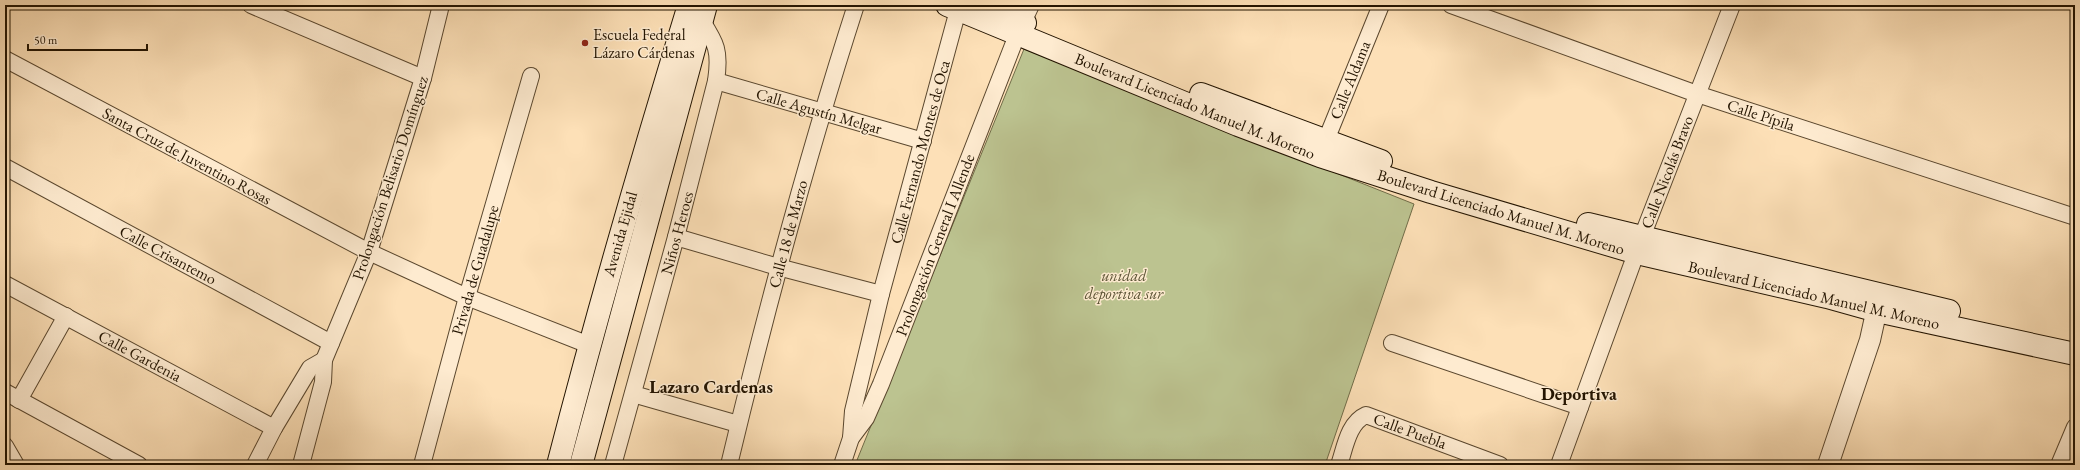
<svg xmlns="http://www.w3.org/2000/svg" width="2080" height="470" viewBox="0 0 2080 470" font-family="'EB Garamond',serif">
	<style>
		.green { fill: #bcc390; stroke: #706c48 }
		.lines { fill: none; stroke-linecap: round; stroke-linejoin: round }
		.minor-casing { stroke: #5a472e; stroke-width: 18 }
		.tertiary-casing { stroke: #5a472e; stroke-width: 22 }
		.secondary-casing { stroke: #231401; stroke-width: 24 }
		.minor { stroke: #feebd0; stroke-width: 16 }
		.tertiary { stroke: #feebd0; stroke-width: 20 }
		.secondary { stroke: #feebd0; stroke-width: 22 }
		.poi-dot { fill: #8f2418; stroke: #feebd0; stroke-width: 1.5 }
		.labels { text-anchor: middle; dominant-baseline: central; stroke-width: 3; stroke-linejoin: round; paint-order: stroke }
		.poi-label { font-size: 16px; fill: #231401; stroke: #feebd0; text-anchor: start }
		.street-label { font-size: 16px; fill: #231401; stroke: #feebd0 }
		.park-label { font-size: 16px; font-style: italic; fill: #595133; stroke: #feebd0 }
		.quarter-label { font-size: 18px; font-weight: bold; fill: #231401; stroke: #feebd0 }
	</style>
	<rect width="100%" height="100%" fill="#fde0b7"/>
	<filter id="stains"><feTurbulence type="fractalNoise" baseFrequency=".005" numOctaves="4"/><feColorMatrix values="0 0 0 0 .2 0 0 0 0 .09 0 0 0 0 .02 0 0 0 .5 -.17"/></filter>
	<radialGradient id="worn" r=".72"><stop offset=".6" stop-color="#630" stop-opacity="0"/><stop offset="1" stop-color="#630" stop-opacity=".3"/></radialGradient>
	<!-- green -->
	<polygon class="green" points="1024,49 1414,204 1325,465 855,465"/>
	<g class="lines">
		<!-- minor casing -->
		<g class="minor-casing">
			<g id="minor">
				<polyline points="251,5 423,78"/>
				<polyline points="1451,5 1697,94 2075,217"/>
				<polyline points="5,59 369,252 467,297 589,345"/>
				<polyline points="716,81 923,141"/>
				<polyline points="1322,150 1381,5"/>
				<polyline points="5,167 331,343"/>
				<polyline points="676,237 778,267 881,294"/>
				<polyline points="5,284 274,428"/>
				<polyline points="1392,343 1580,407"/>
				<polyline points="5,392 139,465"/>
				<polyline points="633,394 738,424"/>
				<polyline points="19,400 66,316"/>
				<polyline points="851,438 853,411 881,294 958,10"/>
				<polyline points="5,446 16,465"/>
				<polyline points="255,465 274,428 310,368 324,360"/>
				<polyline points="301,465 323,382 324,360 369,252 423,78 441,5"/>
				<polyline points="422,465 467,297 531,76"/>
				<path d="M613,465L676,237L716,81C721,48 715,42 698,15"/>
				<path d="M729,465C766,310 807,157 856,5"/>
				<polyline points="842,465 851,438 866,418 881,384 1017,35 1031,5"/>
				<path d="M1339,465C1345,448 1348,423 1366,415L1500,465"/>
				<polyline points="1559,465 1642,237 1732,5"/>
				<polyline points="2059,465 2075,427"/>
			</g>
		</g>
		<!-- tertiary casing -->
		<g class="tertiary-casing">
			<polyline id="tertiary" points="1828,465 1870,340 1880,295"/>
		</g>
		<!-- secondary casing -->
		<g class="secondary-casing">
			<g id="secondary">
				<polyline points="947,5 1238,125 1320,156 1431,192 1637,253 1827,297 1877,311 2075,354"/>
				<polyline points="986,5 1025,23"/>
				<polyline points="1201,94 1381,161"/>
				<polyline points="1588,224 1949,311"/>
				<path d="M558,465C598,310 642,158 689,5"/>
				<polyline points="581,465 706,5"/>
			</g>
		</g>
		<!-- minor -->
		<use href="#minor" class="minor"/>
		<!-- tertiary -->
		<use href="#tertiary" class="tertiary"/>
		<!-- secondary -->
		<use href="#secondary" class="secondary"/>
	</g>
	<!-- markers -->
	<circle class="poi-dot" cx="585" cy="43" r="4"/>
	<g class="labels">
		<!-- poi labels -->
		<g class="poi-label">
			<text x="593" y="34">Escuela Federal<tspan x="593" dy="18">Lázaro Cárdenas</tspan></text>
		</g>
		<!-- street labels -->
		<g class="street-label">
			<text transform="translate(1350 80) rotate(-68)">Calle Aldama</text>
			<text transform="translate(1195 106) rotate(22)">Boulevard Licenciado Manuel M. Moreno</text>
			<text transform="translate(819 111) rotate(16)">Calle Agustín Melgar</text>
			<text transform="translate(1761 115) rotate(18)">Calle Pípila</text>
			<text transform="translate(920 152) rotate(-75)">Calle Fernando Montes de Oca</text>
			<text transform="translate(187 156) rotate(28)">Santa Cruz de Juventino Rosas</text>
			<text transform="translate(1667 172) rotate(-69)">Calle Nicolás Bravo</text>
			<text transform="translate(390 178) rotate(-72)">Prolongación Belisario Domínguez</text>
			<text transform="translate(1501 212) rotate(17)">Boulevard Licenciado Manuel M. Moreno</text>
			<text transform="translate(677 233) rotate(-75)">Niños Heroes</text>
			<text transform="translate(620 234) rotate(-74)">Avenida Ejidal</text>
			<text transform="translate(788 234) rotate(-75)">Calle 18 de Marzo</text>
			<text transform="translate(935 245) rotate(-69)">Prolongación General I Allende</text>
			<text transform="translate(168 255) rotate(28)">Calle Crisantemo</text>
			<text transform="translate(475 270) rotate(-74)">Privada de Guadalupe</text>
			<text transform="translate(1814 295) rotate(13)">Boulevard Licenciado Manuel M. Moreno</text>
			<text transform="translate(140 356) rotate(28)">Calle Gardenia</text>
			<text transform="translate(1410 431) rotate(20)">Calle Puebla</text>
		</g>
		<!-- park labels -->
		<g class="park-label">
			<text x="1124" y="275">unidad<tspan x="1124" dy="18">deportiva sur</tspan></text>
		</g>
		<!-- quarter labels -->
		<g class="quarter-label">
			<text x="711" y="386">Lazaro Cardenas</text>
			<text x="1579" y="393">Deportiva</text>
		</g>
	</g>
	<!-- margin -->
	<rect width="2080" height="470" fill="none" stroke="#fde0b7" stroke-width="20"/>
	<rect x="6" y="6" width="2068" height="458" fill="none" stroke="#231401" stroke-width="2"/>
	<rect x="10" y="10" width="2060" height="450" fill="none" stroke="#231401"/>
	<!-- scale -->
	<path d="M28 44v6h119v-6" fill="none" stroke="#231401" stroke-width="2"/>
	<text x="34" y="44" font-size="12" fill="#231401" stroke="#feebd0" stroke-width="3" paint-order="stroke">50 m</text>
	<rect width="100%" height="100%" filter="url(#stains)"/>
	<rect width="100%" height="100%" fill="url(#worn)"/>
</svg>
